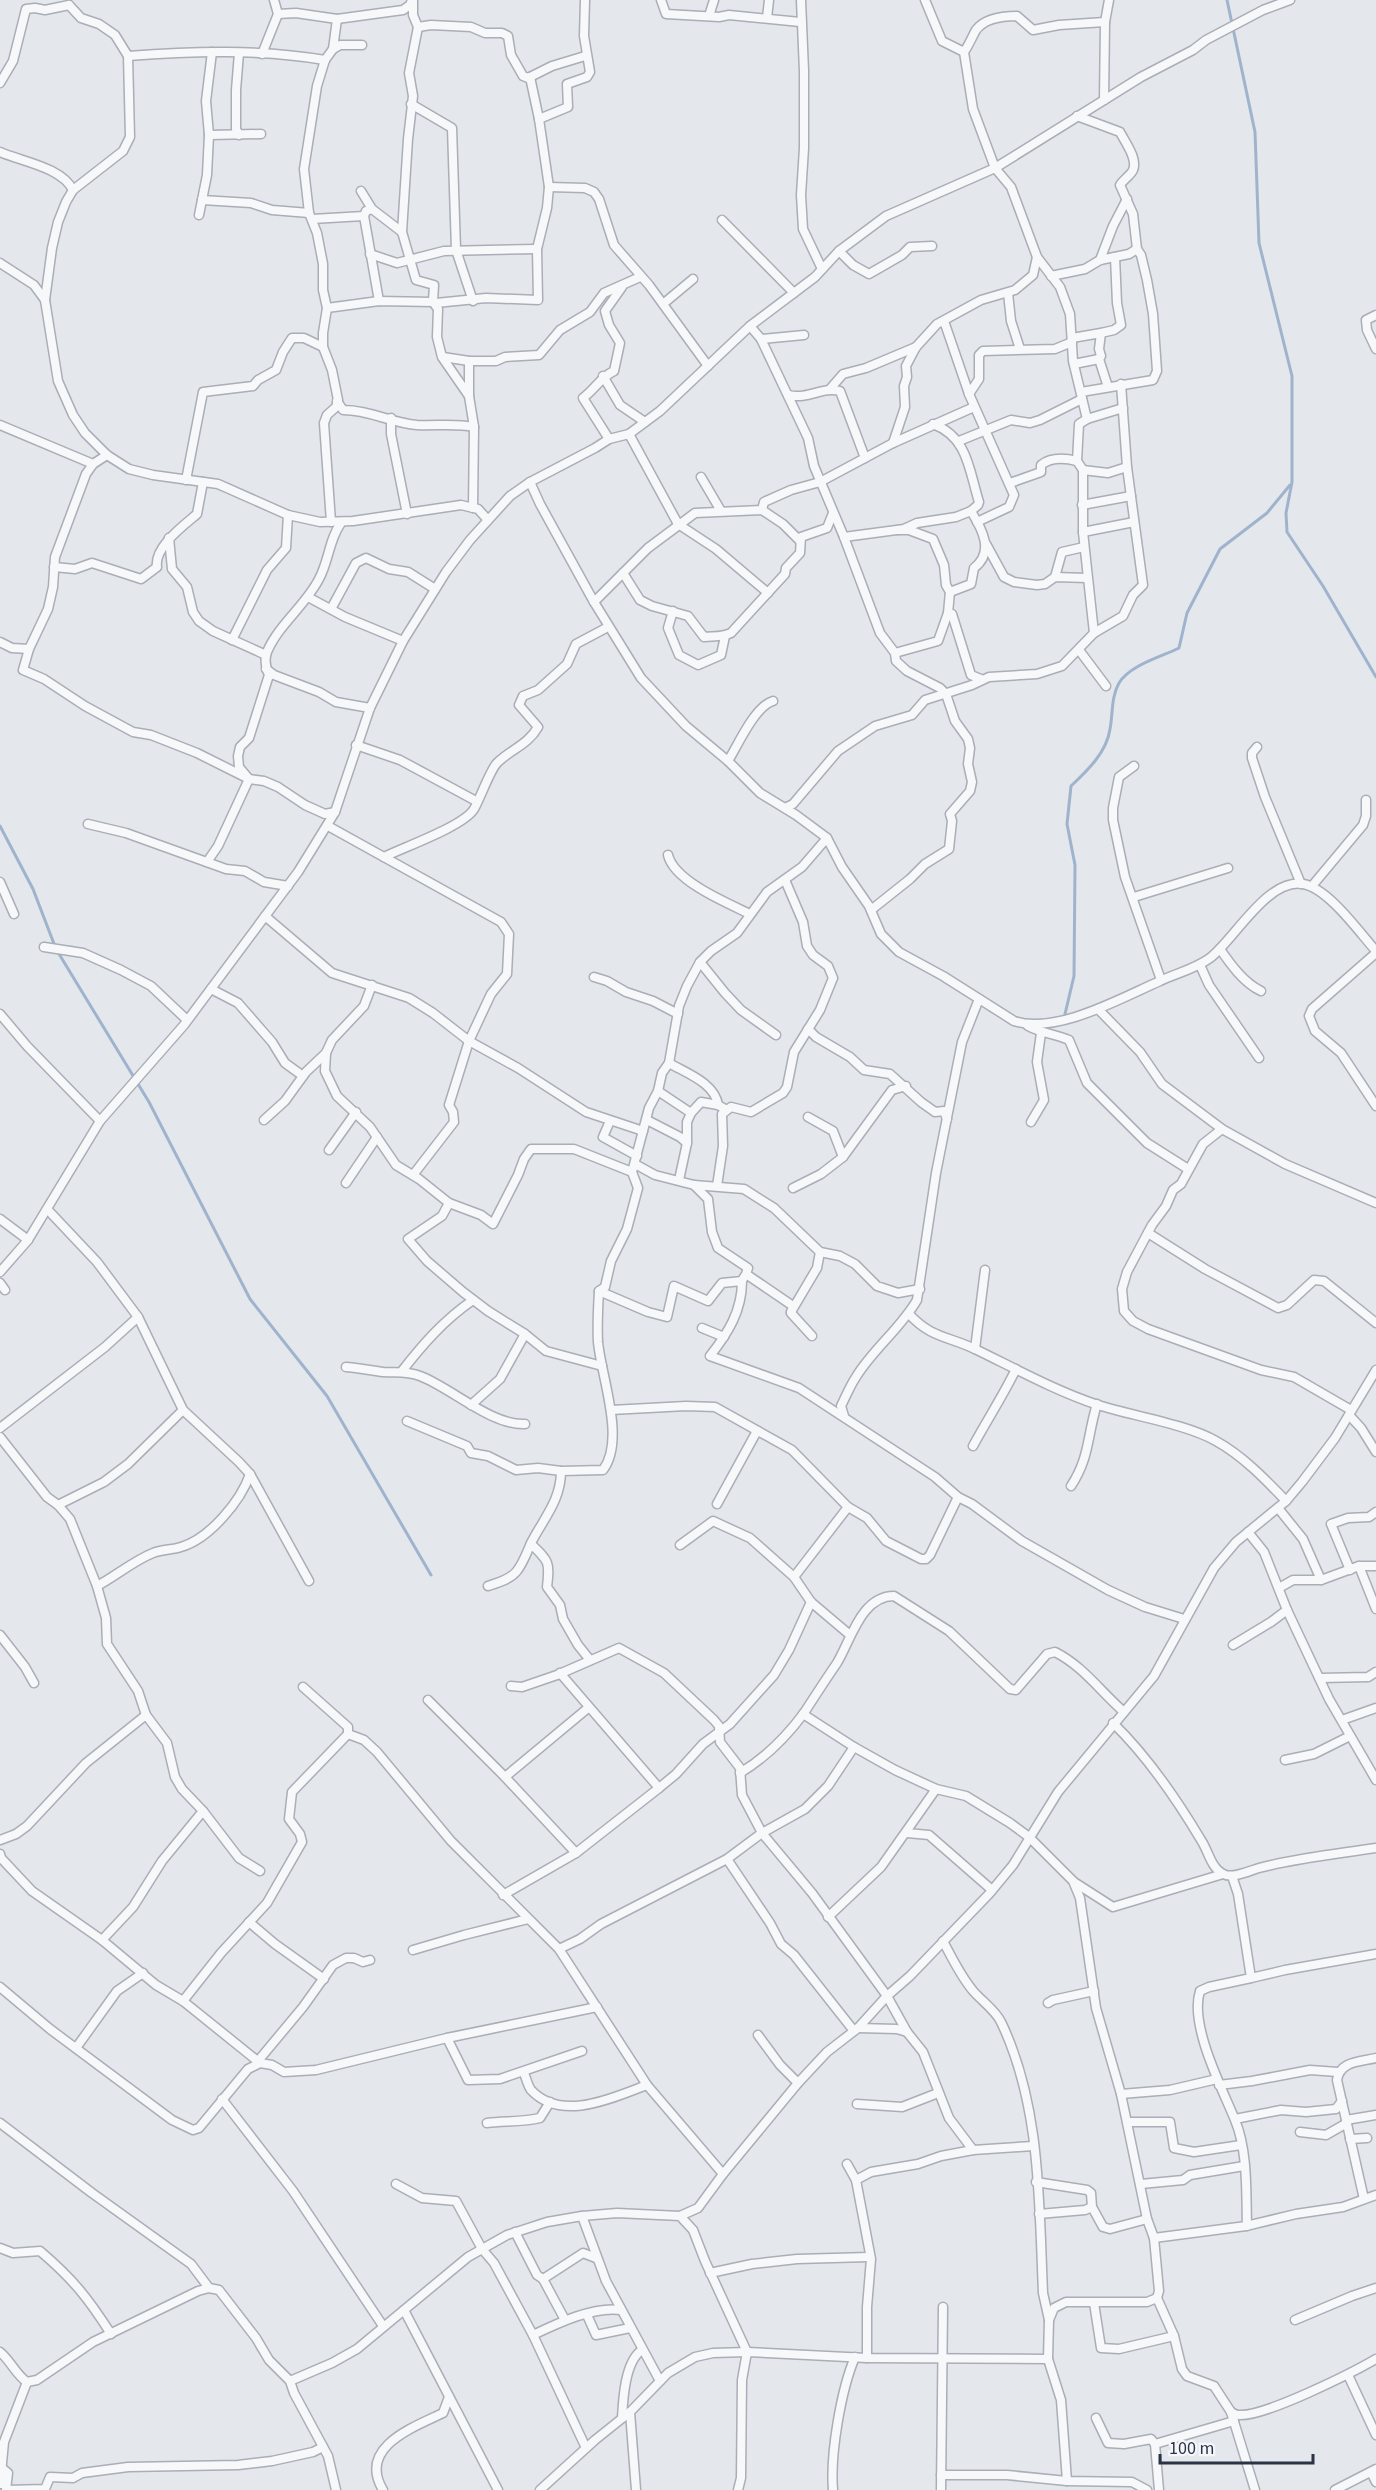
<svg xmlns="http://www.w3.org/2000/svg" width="1376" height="2490" viewBox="0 0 1376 2490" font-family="'Source Sans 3',sans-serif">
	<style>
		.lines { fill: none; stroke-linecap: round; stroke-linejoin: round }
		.stream { stroke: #9fb4cc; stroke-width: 3 }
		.minor-casing { stroke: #a9aeb7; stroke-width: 11 }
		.minor { stroke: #f7f8fa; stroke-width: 8 }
	</style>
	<rect width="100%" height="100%" fill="#e4e7ec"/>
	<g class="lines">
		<!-- stream -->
		<g class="stream">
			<polyline points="1227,0 1255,132 1259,243 1292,376 1292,482 1286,513 1287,532 1323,586 1376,677"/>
			<polyline points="0,826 33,889 56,949 149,1102 250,1299 327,1396 431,1575"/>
			<path d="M1065,1014L1074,976L1075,865L1067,824L1071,786C1087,771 1107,752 1110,729C1113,714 1111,697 1119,683C1130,665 1161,657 1179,648L1187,613L1220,549L1267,513L1290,485"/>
		</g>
		<!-- minor casing -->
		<g class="minor-casing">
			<g id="minor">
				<polyline points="413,0 413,15 418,27 409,73 413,96 408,139 402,232 416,280 434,285 433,302 438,309 437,337 442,357 469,396"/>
				<polyline points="661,0 666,14 719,17 729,15 800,22"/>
				<polyline points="801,0 804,71 804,148 801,195 803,229 822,269"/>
				<polyline points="925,0 942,41 964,52 973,109 995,168 1011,187 1037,257 1060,287 1070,314 1073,361 1087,419 1079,424 1077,461 1083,470 1083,532 1094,633"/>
				<polyline points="278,14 296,13 337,19 403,10 410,5 412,0"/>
				<polyline points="709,16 714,0"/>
				<polyline points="767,18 769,0"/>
				<polyline points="418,27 431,25 471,27 485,33 502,33 508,36 511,55 523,76 528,78 552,66 585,56"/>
				<polyline points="333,49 340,45 362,45"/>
				<path d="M964,52C969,45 972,37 976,30C985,18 1003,16 1017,16L1033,30L1059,25L1105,22"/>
				<polyline points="262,54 278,14 274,0"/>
				<path d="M128,56C193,51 260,49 325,60"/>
				<polyline points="530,77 539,119"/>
				<polyline points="0,83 13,61 26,9 35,8 45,10 69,5"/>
				<polyline points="1104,100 1105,22 1109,0"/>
				<polyline points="411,104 452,128 456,250 473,301"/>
				<path d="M1077,116L1120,132C1125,142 1138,159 1133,170C1131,175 1123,180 1120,185L1133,214L1137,249L1141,255L1147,280L1153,314L1157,371L1153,380L1081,392"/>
				<polyline points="209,135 261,134"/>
				<polyline points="239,135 236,129 236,90 239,53"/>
				<path d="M0,152C23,162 61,167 73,190"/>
				<polyline points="549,187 585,188 594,192 599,199 614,245 649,285 708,366"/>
				<polyline points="361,191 372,209 402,232"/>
				<polyline points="202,200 251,203 272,210 309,213"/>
				<polyline points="372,209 366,211 364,216 379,301"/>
				<polyline points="199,215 207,175 209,135 206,101 212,52"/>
				<polyline points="312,219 364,216"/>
				<polyline points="722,220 794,293"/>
				<polyline points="839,251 853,265 869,274 902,255 910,247 932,246"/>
				<polyline points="370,254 397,263 444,251 537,249"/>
				<polyline points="1100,260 1113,226 1127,199"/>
				<polyline points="0,263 34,285 45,300 58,381 73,415 85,433 107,455 129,469 153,475 218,484 288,515 320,522 353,521 461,505 478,509 488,520"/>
				<polyline points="1051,276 1085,269 1100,260 1129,254 1137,249"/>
				<polyline points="1008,293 1011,321 1020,349"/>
				<polyline points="45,300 52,248 58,222 66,202 73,190 123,151 130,137 128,56 115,35 99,24 81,18 69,5"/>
				<polyline points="436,303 486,298 538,300 537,249 547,208 549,187 539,119 568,107 567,84 587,77 590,72 584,36 585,0"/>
				<polyline points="663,304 693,279"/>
				<polyline points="327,308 379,301 433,302"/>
				<polyline points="1376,315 1366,320 1367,330 1376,349"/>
				<polyline points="944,321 969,394 1014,495 1009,507 977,522"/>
				<polyline points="750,326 761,339 808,438 814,466 844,537 880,633 895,653 896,661 907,671 940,688 946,694 955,721 968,739 970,748 968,764 972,782 970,791 950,814 952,821 949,849 925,864 910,879 871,910"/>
				<polyline points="1072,338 1101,333"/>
				<polyline points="761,339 804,335"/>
				<polyline points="443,357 469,361 496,361 505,357 539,355 560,330 590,312 604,293 640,277"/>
				<polyline points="469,361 469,396 474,427 473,508"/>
				<polyline points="1074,364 1099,359"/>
				<polyline points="603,376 620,405 645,422"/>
				<polyline points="1108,387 1099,359 1101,356 1099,349 1101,333 1114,330 1121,325 1117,303 1115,257"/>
				<polyline points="830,389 843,374 866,368 916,347"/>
				<polyline points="969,394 979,379 979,355 983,351 1055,349 1072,342"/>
				<path d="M788,395C809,400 822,386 840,391L865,458"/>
				<path d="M337,401L343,410C370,410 391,423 417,425C437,426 455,423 474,427"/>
				<polyline points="391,418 391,434 407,514"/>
				<polyline points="1087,419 1123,408"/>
				<path d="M933,424C968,437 969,470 979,502L978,505L971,511C982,529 995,552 974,568L971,584L950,592"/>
				<polyline points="0,425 93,464"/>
				<polyline points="629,434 678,524 716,549 768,593"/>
				<path d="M609,439L583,398C595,389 601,377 614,371L620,343L609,325L605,311L622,287"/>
				<polyline points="959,441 1011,420 1030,423 1040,420 1082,399"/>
				<polyline points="893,443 905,407 904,386 907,377 906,366 916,347 937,324 981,300 1015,290 1033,275 1037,257"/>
				<polyline points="1083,470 1108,473 1127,467"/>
				<polyline points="701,477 721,511"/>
				<polyline points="186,480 203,392 253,386 258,380 276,370 283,352 292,338 304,338 323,347"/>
				<path d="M530,482L540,504L594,602L641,678L686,726L728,761L760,793L796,815L827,838L842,867L869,906L881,934L899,952L943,976L1014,1021C1056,1035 1121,998 1160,981C1177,973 1195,969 1210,958C1234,940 1267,878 1303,884C1328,888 1359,932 1376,951"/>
				<path d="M1010,483L1041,472V465C1051,457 1065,458 1077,461"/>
				<polyline points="1082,505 1131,496"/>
				<polyline points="762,510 764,502 791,490 820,482 893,443 974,407"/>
				<polyline points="331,522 324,423 327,415 336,407 338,400 332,370 323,347 323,333 327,308 323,290 323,264 317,233 309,213 304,169 317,86 325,60 333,49 337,19"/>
				<polyline points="898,530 909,530 933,539 944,565 946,585 950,592 948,613 952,614 971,675 981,679"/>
				<polyline points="1083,532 1134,522"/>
				<polyline points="844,537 904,529 917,523 956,517 971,511"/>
				<polyline points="169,538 172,569 187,587 193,612 199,621 213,631 266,655"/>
				<polyline points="986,544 1004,577 1014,582 1037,585 1045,584 1055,577 1087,578"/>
				<path d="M54,567L75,569L92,563L141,579L157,567C154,547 183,526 197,514L203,482"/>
				<path d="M623,573L640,600L652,606L688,616L704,637C713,636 723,637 731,633L785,574L786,568L800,553L801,537L827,528L833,513"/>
				<polyline points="1055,577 1062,552 1084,547"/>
				<polyline points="308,597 345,617 403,641"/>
				<polyline points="594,602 648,548 695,513 762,510 783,524 800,541"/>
				<polyline points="331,609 356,563 366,558 389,569 408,572 435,589"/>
				<polyline points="673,611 668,628 679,655 698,665 721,655 725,636"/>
				<polyline points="232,640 267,570 286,548 288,515"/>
				<polyline points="0,642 12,648 29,649 23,670 44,679 85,706 133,732 151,735 197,753 249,779 264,781 278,787 305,805 325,814 335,812"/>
				<polyline points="29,649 48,609 53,587 55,557 86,474 93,464 107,455"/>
				<polyline points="1079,650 1106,686"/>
				<polyline points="895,653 938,641 948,613"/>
				<polyline points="266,669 274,675 319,692 336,702 370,708"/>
				<polyline points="356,745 400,760 476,801"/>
				<polyline points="1257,747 1252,753 1252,758 1265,797 1301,884"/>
				<path d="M728,761C738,745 755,706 773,701"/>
				<polyline points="1134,766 1119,777 1113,808 1113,820 1125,877 1161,980"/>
				<polyline points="785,808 793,804 838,751 875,726 912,715 925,700 972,685 989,677 1037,674 1062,666 1094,633 1123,616 1133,595 1143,585 1127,467 1121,384"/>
				<polyline points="88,824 126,833 226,869 245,871 264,882 288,886"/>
				<polyline points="328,826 501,922 509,934 507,974 491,994 469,1041 449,1105 453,1112 454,1122 413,1175"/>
				<path d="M668,855C674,881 727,903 750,914"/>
				<path d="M384,857C404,847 464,826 474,809C480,799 490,770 497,763C511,749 528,745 538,727L519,705L523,696L538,690L567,664L576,644L608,627"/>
				<path d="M207,862L218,846L249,779L239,767L238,756L240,747L249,738L269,675C266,668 264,660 267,652C279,624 305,606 319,579C329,561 329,539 341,523"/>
				<polyline points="0,882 14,914"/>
				<polyline points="1312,886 1363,825 1366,816 1366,800"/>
				<polyline points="1134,897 1228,868"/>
				<polyline points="265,916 332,973 409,998 433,1013 469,1041 518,1068 586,1112 643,1131"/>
				<polyline points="44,947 83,953 121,970 151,986 187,1020"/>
				<path d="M1220,949C1231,965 1244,983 1261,991"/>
				<polyline points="1376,953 1312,1009 1309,1016 1315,1031 1341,1053 1376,1106"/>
				<polyline points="700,962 725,993 741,1010 776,1035"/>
				<polyline points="1200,965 1209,985 1259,1058"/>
				<polyline points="594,977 607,981 626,992 653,1001 678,1014"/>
				<polyline points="211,989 238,1003 272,1042 285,1063 303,1076"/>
				<polyline points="1098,1009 1140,1052 1162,1084 1222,1129 1285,1164 1376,1203"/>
				<polyline points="0,1014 27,1046 100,1121"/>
				<path d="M1028,1026C1041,1033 1055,1034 1069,1040L1087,1083L1147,1143L1188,1169"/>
				<polyline points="808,1029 816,1037 850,1057 864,1070 890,1074 921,1102 935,1112 944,1111 947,1119"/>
				<polyline points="326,1053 325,1071 337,1096 370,1127 396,1165 419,1179 449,1203 481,1215 493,1224 518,1175 524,1159 531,1149 574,1149 632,1172"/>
				<path d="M669,1063C686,1073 715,1083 718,1105"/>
				<polyline points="658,1091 691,1113 701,1102 718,1105 725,1109"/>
				<polyline points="808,1117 833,1131 843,1157"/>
				<polyline points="264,1120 285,1101 306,1072 326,1053 332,1040 364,1006 372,985"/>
				<polyline points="647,1120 680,1137 687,1143"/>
				<polyline points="610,1121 603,1137 637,1156"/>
				<polyline points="1031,1122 1044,1100 1037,1062 1041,1033"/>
				<polyline points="1222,1129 1203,1144 1181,1184 1173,1190 1166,1206 1152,1225 1127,1272 1122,1289 1124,1311 1133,1321 1148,1329 1261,1370 1294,1377 1351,1410"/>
				<polyline points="329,1150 356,1112"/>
				<polyline points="635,1164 655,1175 694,1185 744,1189 774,1208 820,1252 840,1256 855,1264 877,1286 898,1293 920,1289"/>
				<polyline points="679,1180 687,1143 687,1122 691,1113"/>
				<polyline points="346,1183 377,1137"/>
				<polyline points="694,1185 708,1199 712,1232 718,1248 748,1268 746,1274 793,1306 791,1313 812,1336"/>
				<polyline points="717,1186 723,1146 722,1114 731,1107 751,1112 783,1093 787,1087 794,1052 820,1010 833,978 828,966 813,955 807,946 803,922 785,880"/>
				<polyline points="793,1188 821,1174 843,1157 892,1090 906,1086"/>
				<polyline points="449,1203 442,1216 408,1239 427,1261 463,1292 488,1311 525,1334 546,1351 602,1366"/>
				<polyline points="47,1209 97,1262 138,1317 183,1410 239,1462 250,1474 309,1581"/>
				<polyline points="0,1219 28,1240"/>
				<polyline points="1148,1233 1205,1269 1278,1308 1287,1305 1314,1280 1324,1281 1376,1323"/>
				<polyline points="0,1272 28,1240 100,1121 184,1025 298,872 335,812 370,708 403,641 446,572 470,540 510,496 530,482 595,448 609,439 629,434 660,411 750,326 815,277 839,251 886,216 995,168 1141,77 1193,50 1206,40 1263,10 1290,0"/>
				<path d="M742,1281C742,1311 728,1333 710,1356L799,1388L935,1477L958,1497L972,1504L1022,1541L1108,1590L1145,1607L1184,1619"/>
				<polyline points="0,1283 5,1290"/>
				<polyline points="599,1291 648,1312 667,1317 674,1286 708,1301 722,1283 742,1281 744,1277"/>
				<polyline points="791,1312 817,1268 820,1252"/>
				<path d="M909,1314C932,1339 949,1336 977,1350C1016,1369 1056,1391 1098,1405C1133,1416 1186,1424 1216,1441C1243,1456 1265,1479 1286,1501"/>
				<polyline points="702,1328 724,1337"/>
				<polyline points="975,1349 985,1270"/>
				<path d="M346,1367C358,1368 370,1370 383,1372C396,1373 407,1371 420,1376C450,1387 492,1426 525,1424"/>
				<path d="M402,1371C423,1344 444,1320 473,1300"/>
				<polyline points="471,1405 500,1379 525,1334"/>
				<polyline points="611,1410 686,1406 715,1407 792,1450 848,1507 867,1518 886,1541 921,1559 926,1559 930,1555 958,1497"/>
				<polyline points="1349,1415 1361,1428 1376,1452"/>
				<path d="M844,1416L841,1406C846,1396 850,1386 856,1377C873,1349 901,1328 917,1300L936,1173L962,1042L979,999"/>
				<polyline points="407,1421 467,1446 471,1453 488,1456 516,1470 538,1468 561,1471"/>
				<polyline points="0,1428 105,1347 138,1317"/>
				<polyline points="0,1437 47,1497 58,1505 70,1519 97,1586 106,1618 107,1644 138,1691 146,1715 167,1743 175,1777 182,1789 203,1811 239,1858 260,1871"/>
				<path d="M973,1446C987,1420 1003,1396 1016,1369"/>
				<path d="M1071,1486C1090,1457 1087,1436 1097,1404"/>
				<polyline points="717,1504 757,1431"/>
				<polyline points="58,1505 104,1482 128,1464 183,1410"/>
				<polyline points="1278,1508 1303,1539 1321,1580"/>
				<polyline points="1248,1532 1264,1552 1287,1610 1329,1699 1376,1780"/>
				<path d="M531,1544C549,1561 550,1562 547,1587L560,1605L563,1619L578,1645L590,1660"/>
				<polyline points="680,1545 713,1521 750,1538 794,1577 811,1602 850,1635"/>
				<polyline points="1359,1566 1376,1609"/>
				<polyline points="1350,1570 1331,1524 1348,1518 1369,1517 1376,1512"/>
				<polyline points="794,1577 848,1507"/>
				<path d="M97,1586C116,1576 133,1561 153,1553C162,1549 172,1550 181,1547C209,1539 241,1501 250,1474"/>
				<path d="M488,1586C497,1583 509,1580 516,1572C523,1564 527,1552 531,1543C544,1518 561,1500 561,1471L603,1470C626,1440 601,1376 598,1342C597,1325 598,1308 599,1291L605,1287L611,1261L627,1229L638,1188L632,1172L649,1108L658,1091L662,1073L669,1063L679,1006L687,986L700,962L711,951L737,933L767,892L802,867L827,838"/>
				<polyline points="1279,1588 1293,1580 1321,1580 1359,1566 1376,1566"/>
				<polyline points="0,1635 25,1667 34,1683"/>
				<polyline points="1233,1645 1271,1622 1287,1610"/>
				<polyline points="560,1673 659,1788"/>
				<polyline points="1320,1678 1368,1677 1376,1672"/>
				<polyline points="511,1686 522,1687 557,1675 619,1648 664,1673 714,1720 719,1726 720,1742 740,1768 742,1795 762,1833 812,1893 887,1996 907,2032 923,2052 949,2118 973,2150"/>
				<polyline points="303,1687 348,1727 348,1734 364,1740 377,1752 451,1841 559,1949 647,2085 723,2174"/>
				<polyline points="428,1700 505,1777 576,1853"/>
				<polyline points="803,1714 854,1747 895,1770 936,1789 966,1796 1010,1823 1029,1837 1073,1881 1080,1898 1096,2008 1121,2094 1147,2219 1154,2238 1159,2291 1157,2298 1174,2336 1182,2369 1187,2376 1214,2386 1231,2412 1255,2490"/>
				<polyline points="1342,1720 1376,1708"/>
				<path d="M1113,1723C1148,1757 1176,1798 1201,1840C1208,1850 1211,1868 1223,1874C1233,1879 1249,1871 1259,1868C1297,1858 1337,1854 1376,1848"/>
				<polyline points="1285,1760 1314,1754 1350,1736"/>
				<path d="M740,1773C765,1758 787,1736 804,1713C815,1696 826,1679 837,1663C851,1640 861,1596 894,1596L949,1631L1010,1689L1016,1690L1047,1654L1055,1652C1083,1666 1101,1692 1124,1712"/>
				<polyline points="505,1777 588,1708"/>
				<polyline points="907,1833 929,1835 992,1890"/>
				<polyline points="0,1840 16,1834 27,1826 86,1763 146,1715"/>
				<polyline points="0,1854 1,1858 32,1891 102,1940 156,1985 183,2001 260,2063"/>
				<polyline points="727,1859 770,1923 781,1944 794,1955 854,2031"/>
				<path d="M1232,1876L1238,1894L1251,1978L1209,1987L1200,1991C1189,2025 1222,2088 1235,2120C1248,2151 1246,2192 1247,2226"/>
				<polyline points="1074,1882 1113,1907 1223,1874"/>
				<polyline points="503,1895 576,1853 659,1788 676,1774 703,1744 730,1724 774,1675 789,1650 811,1602"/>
				<polyline points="828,1917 881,1867 936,1789"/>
				<polyline points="249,1922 275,1944 324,1979"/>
				<polyline points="102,1940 133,1907 162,1861 203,1811"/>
				<path d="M943,1941C952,1958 961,1977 974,1992C982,2001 996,2011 1001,2022C1041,2105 1039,2203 1043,2293L1049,2320"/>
				<polyline points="559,1949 580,1939 601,1924 727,1859 762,1833 805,1809 828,1786 854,1747"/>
				<polyline points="413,1950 464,1935 528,1919"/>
				<polyline points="1251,1978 1285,1970 1376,1954"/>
				<polyline points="0,1987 50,2029 172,2120 193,2130 199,2128 248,2069 260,2063 272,2065 284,2072 316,2070 447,2038 597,2007"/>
				<polyline points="183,2001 221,1953 267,1903 302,1842 300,1834 289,1819 292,1792 348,1734"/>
				<polyline points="1048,2003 1053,2000 1094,1991"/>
				<polyline points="858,2028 897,2029 907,2032"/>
				<polyline points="758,2035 780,2065 798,2083"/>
				<polyline points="447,2038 468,2080 500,2079 582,2051"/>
				<polyline points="76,2048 117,1991 143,1973"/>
				<polyline points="258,2061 303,2007 333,1965 346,1958 354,1958 363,1962 370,1960"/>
				<path d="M524,2073C526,2078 528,2086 531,2090C562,2123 614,2097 647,2085"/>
				<polyline points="1219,2085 1252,2081 1310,2070 1338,2072"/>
				<polyline points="1121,2094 1170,2090 1217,2079"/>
				<polyline points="222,2099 293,2191 383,2326"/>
				<polyline points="857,2104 902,2107 938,2093"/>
				<polyline points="1235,2119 1281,2110 1306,2112 1336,2109 1342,2101"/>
				<polyline points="1346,2120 1376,2115"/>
				<polyline points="1127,2122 1170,2122 1174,2148 1194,2152 1241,2145"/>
				<polyline points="0,2123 92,2193 191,2264 209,2288"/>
				<path d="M487,2123C505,2121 524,2122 540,2118L550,2102"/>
				<polyline points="1300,2132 1326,2135 1347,2123"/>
				<polyline points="1350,2139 1367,2138"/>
				<polyline points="847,2164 856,2180 871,2259 867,2307 867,2358"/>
				<polyline points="856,2180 871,2172 918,2164 941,2156 973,2150 1033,2146"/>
				<polyline points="1036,2182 1087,2190 1091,2193 1092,2207 1103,2227 1110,2229 1147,2219"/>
				<polyline points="396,2184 422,2198 456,2201 482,2249 494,2263 533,2335 586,2448"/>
				<polyline points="1141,2184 1183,2180 1190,2175 1244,2166"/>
				<path d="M1364,2199L1337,2080C1340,2061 1359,2062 1376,2058"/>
				<polyline points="1039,2214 1085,2210 1092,2207"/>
				<polyline points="582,2216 606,2281 660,2381"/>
				<polyline points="680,2216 698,2208 723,2174 798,2083 827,2052 858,2028 887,1996 910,1976 989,1894 1013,1865 1058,1792 1154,1676 1214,1568 1236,1542 1286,1501 1302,1482 1335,1438 1376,1370"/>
				<polyline points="515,2232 537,2275 543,2279 565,2320"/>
				<polyline points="1154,2238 1246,2226 1296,2214 1343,2207 1376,2195"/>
				<path d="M0,2248L13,2253L40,2251C73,2279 88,2298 111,2334"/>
				<polyline points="710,2273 752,2264 797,2259 869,2257"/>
				<polyline points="543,2279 583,2253 596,2258"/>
				<polyline points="1094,2303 1101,2348 1119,2349 1174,2336"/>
				<polyline points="404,2310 498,2490"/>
				<polyline points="587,2315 596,2335 630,2328"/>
				<polyline points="1295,2320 1352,2296 1376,2288"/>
				<path d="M533,2335C558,2323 594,2306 621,2310"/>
				<path d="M0,2352C11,2361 16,2375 27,2382"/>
				<polyline points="1348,2375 1376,2435"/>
				<polyline points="290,2381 332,2363 357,2349 468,2257 507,2235 547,2222 582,2216 617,2213 680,2216 693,2230 705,2261 747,2352 742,2380 741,2478 738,2490"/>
				<polyline points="27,2382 37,2380 93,2342 198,2291 209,2288 219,2290 256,2338 269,2360 290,2381 294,2393 328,2456 336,2490"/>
				<polyline points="630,2412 636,2490"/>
				<path d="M1231,2412C1233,2413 1236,2415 1239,2415C1264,2417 1352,2373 1376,2359"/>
				<path d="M622,2418C623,2399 625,2361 642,2350"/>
				<polyline points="1096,2418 1108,2443 1124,2444 1151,2439 1155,2444 1234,2421"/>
				<polyline points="1155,2444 1159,2490"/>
				<polyline points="2,2468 8,2473 6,2490 45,2489 50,2477 73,2478 82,2473 128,2467 238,2465 272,2461 313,2452 323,2447"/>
				<polyline points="1371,2472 1376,2482"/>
				<polyline points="941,2475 1007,2475 1067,2481 1132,2482 1147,2490"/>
				<polyline points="1067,2481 1061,2400 1048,2359 1049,2320 1054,2308 1066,2302 1147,2302 1157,2298"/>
				<polyline points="0,2484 4,2442 27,2382"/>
				<path d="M383,2490C357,2447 414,2427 443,2413L449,2397"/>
				<polyline points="540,2490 595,2440 630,2412 668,2373 695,2357 713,2353 747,2352 867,2358 1048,2359"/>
				<path d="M833,2490C830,2454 841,2390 855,2357"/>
				<polyline points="941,2490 943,2307"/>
				<polyline points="1335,2490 1376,2469"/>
			</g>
		</g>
		<!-- minor -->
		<use href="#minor" class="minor"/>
	</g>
	<!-- scale -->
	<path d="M1160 2454v9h153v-9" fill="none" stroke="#2b3445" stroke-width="3"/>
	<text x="1169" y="2454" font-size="18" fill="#2b3445" stroke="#f4f6f9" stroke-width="4.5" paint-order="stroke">100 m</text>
</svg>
